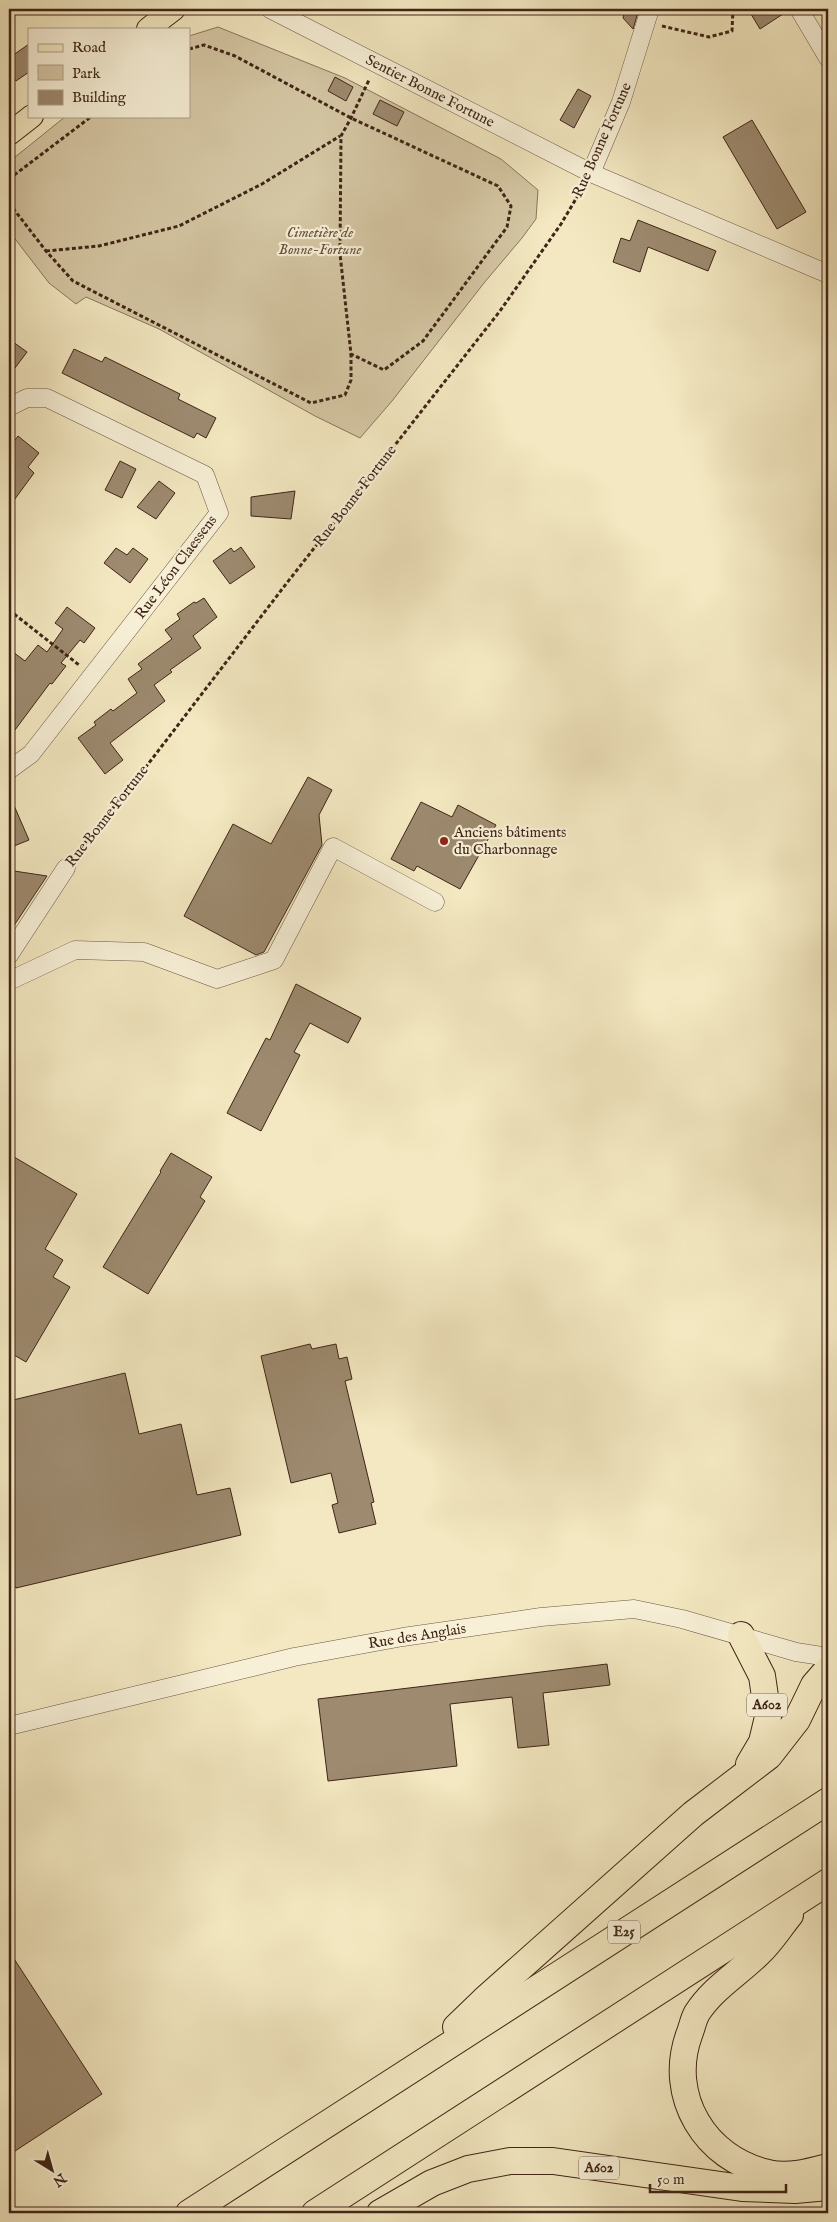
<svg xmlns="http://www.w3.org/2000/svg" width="837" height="2222" viewBox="0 0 837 2222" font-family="'IM FELL English',serif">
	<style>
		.green { fill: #d5c7a4; stroke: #8a765e }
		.building { fill: #9d8a6f; stroke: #402517 }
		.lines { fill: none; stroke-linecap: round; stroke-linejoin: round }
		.minor-casing { stroke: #6d5642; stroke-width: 19 }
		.major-casing { stroke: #402517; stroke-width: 24 }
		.highway-casing { stroke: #402517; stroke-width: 28 }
		.path { stroke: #402517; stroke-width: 3; stroke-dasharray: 4 2.5; stroke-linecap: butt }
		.minor { stroke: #f7f0d7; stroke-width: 18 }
		.major { stroke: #f3e8c1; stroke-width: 22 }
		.highway { stroke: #f3e8c1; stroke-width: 26 }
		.poi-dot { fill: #8f2418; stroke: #f7f0d7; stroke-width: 2 }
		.labels { text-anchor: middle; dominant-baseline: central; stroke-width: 4.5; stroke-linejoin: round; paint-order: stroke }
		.shield { fill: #f7f0d7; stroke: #776251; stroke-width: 1 }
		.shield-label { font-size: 14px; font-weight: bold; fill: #402517 }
		.street-label { font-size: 15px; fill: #402517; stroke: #f7f0d7 }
		.park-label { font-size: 15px; font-style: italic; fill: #654e3a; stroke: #f7f0d7 }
		.poi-label { font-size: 15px; fill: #402517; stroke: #f7f0d7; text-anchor: start }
	</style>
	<rect width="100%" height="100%" fill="#f3e8c1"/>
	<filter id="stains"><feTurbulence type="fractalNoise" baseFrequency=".004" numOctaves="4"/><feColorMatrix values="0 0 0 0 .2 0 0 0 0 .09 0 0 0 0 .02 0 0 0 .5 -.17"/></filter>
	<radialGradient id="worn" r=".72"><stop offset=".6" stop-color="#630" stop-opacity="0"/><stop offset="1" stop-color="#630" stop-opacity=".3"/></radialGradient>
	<!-- green -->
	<polygon class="green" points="218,27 345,78 501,159 538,190 536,219 522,238 484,283 392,401 360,438 315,416 159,329 86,297 76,304 49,283 9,231 9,162 66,116 189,116 189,36"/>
	<!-- building -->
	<g class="building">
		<polygon points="625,9 639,9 633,29 623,18"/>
		<polygon points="748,9 788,9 789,10 760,29"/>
		<polygon points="29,44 29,72 16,81 9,71 9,58"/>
		<polygon points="335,77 353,87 346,101 328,91"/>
		<polygon points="578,89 591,96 574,128 560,120"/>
		<polygon points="380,100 404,112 397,126 373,114"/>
		<polygon points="752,120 806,212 777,229 723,137"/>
		<polygon points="638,220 716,251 708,271 648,247 640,272 613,262 621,238 630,241"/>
		<polygon points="9,339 27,352 9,376"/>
		<polygon points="74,349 102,362 105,357 180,394 178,399 216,418 206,438 197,433 194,438 62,373"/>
		<polygon points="18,436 39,453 28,467 34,473 9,507 9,448"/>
		<polygon points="120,461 136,469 122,498 105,490"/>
		<polygon points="159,481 175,493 156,519 137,507"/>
		<polygon points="295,491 291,519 251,516 251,497"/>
		<polygon points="241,547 255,567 230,584 213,561 231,548 234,552"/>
		<polygon points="116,548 127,555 133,548 148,559 130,583 104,563"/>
		<polygon points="204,598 217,617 193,636 201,648 170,670 172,672 154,685 165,701 110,743 123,760 105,774 78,738 96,725 94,722 111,709 113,711 137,693 128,679 142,669 138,664 172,639 165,630 180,619 177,614 194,602 196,603"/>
		<polygon points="67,607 95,628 84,643 80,640 61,663 66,666 52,684 50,683 9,738 9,649 25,661 38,645 47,652 63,629 55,623"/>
		<polygon points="308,777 332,790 319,815 322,845 264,952 256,955 184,916 233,824 271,844"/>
		<polygon points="9,794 29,840 9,848"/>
		<polygon points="421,802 452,817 458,805 496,825 460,889 417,866 414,871 391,859"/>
		<polygon points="14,871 47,876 9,933 9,910"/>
		<polygon points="296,984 361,1018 348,1043 310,1023 294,1052 300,1055 261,1131 227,1113 266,1038 270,1040"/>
		<polygon points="171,1153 212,1177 200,1197 205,1201 148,1294 103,1267 161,1172 160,1171"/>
		<polygon points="9,1154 77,1194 45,1249 63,1260 53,1277 70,1287 26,1362 9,1352"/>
		<polygon points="310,1344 312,1349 336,1344 339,1359 347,1357 352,1379 345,1381 374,1502 371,1503 376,1524 339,1533 332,1505 338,1503 331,1473 291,1483 261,1356"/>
		<polygon points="125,1373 139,1434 181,1424 197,1495 230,1488 241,1535 16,1588 16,1587 9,1588 9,1401"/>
		<polygon points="607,1664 610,1685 543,1693 549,1745 518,1748 512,1697 450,1704 457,1766 328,1781 318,1699"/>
		<polygon points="9,1951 102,2094 9,2155"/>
	</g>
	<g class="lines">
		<!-- minor casing -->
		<g class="minor-casing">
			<g id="minor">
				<polyline points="270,9 591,173 828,274"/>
				<polyline points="799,9 828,58"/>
				<polyline points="591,173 621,102 650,9"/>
				<polyline points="9,407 27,398 47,398 205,475 219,513 31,754 9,770"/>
				<polyline points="9,955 66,868"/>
				<polyline points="9,981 75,950 144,952 217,979 274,960 333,847 435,902"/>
				<polyline points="9,1726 294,1657 403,1637 541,1617 634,1609 682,1619 796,1652 828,1657"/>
			</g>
		</g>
		<!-- major casing -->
		<g class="major-casing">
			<g id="major">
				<polyline points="148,29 174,9"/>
				<polyline points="9,134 32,116"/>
			</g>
		</g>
		<!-- highway casing -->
		<g class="highway-casing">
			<g id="highway">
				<polyline points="741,1635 762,1676 768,1717 762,1742 749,1764"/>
				<path d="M790,1915C780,1927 771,1942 759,1953C738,1974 713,1988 697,2013C693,2020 692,2028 689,2035C667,2096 705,2159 768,2173C788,2178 809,2172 828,2167"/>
				<polyline points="456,2027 484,2000 693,1814 769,1756 797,1720 814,1685 828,1669"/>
				<polyline points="189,2213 828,1801"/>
				<polyline points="315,2213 828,1882"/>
				<polyline points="380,2213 432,2183 468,2169 510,2161 553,2161 742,2188 795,2190 828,2187"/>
			</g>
		</g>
		<!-- path -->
		<g class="path">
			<polyline points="662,26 709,37 732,31 733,9"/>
			<polyline points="189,49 204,45 235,56 351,118 498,186 511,206 507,227 423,341 384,370 351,354 340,254 341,136 351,118 369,80"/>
			<polyline points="9,179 92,116"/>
			<polyline points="9,203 46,251 73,281 311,403 345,395 351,380 351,354"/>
			<polyline points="46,251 99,246 179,226 262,184 340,136"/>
			<polyline points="9,610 79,665"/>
			<polyline points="76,854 142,772 286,584 500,311 561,224 583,187"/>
		</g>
		<!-- minor -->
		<use href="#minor" class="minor"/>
		<!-- major -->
		<use href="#major" class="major"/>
		<!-- highway -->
		<use href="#highway" class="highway"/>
	</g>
	<!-- markers -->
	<circle class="poi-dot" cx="444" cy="841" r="5"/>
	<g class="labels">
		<!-- shield labels -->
		<g class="shield">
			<rect x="747" y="1693.5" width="40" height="23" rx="4"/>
			<rect x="608" y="1920.5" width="32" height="23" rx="4"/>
			<rect x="579" y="2156.5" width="40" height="23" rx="4"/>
		</g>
		<g class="shield-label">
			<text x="767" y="1705">A602</text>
			<text x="624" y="1932">E25</text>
			<text x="599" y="2168">A602</text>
		</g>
		<!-- street labels -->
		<g class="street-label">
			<text transform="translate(430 91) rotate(27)">Sentier Bonne Fortune</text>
			<text transform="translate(602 140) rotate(-66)">Rue Bonne Fortune</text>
			<text transform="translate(355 496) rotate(-52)">Rue Bonne Fortune</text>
			<text transform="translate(176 567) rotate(-53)">Rue Léon Claessens</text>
			<text transform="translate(107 816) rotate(-52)">Rue Bonne Fortune</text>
			<text transform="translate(417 1636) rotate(-9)">Rue des Anglais</text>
		</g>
		<!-- park labels -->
		<g class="park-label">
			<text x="320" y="232">Cimetière de<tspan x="320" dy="17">Bonne-Fortune</tspan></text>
		</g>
		<!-- poi labels -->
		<g class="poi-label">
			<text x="454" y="832">Anciens bâtiments<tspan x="454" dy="17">du Charbonnage</tspan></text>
		</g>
	</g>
	<!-- margin -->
	<rect width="837" height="2222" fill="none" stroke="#f3e8c1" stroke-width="30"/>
	<rect x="10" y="10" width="817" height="2202" fill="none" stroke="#402517" stroke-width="2.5"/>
	<rect x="15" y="15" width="807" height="2192" fill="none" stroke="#402517"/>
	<!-- legend -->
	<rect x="28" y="28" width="162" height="90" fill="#f7f0d7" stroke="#ae9f8a"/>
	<rect x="38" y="44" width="25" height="8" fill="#f3e8c1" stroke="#ae9f8a"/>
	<text x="72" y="52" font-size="15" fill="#402517">Road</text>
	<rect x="38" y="65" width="25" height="15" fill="#d5c7a4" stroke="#ae9f8a"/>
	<text x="72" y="78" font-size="15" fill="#402517">Park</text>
	<rect x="38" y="90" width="25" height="15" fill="#9d8a6f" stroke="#ae9f8a"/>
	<text x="72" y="102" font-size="15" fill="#402517">Building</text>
	<!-- north arrow -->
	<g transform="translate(52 2170) rotate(143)" stroke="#f7f0d7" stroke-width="4" paint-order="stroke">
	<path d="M0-4L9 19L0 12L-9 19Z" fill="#402517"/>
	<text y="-8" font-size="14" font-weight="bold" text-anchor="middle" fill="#402517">N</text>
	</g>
	<!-- scale -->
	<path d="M650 2184v8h136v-8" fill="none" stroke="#402517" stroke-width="2.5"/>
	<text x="657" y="2184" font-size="15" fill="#402517" stroke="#f7f0d7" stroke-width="4" paint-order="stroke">50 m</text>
	<rect width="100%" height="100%" filter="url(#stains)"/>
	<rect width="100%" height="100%" fill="url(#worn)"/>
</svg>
